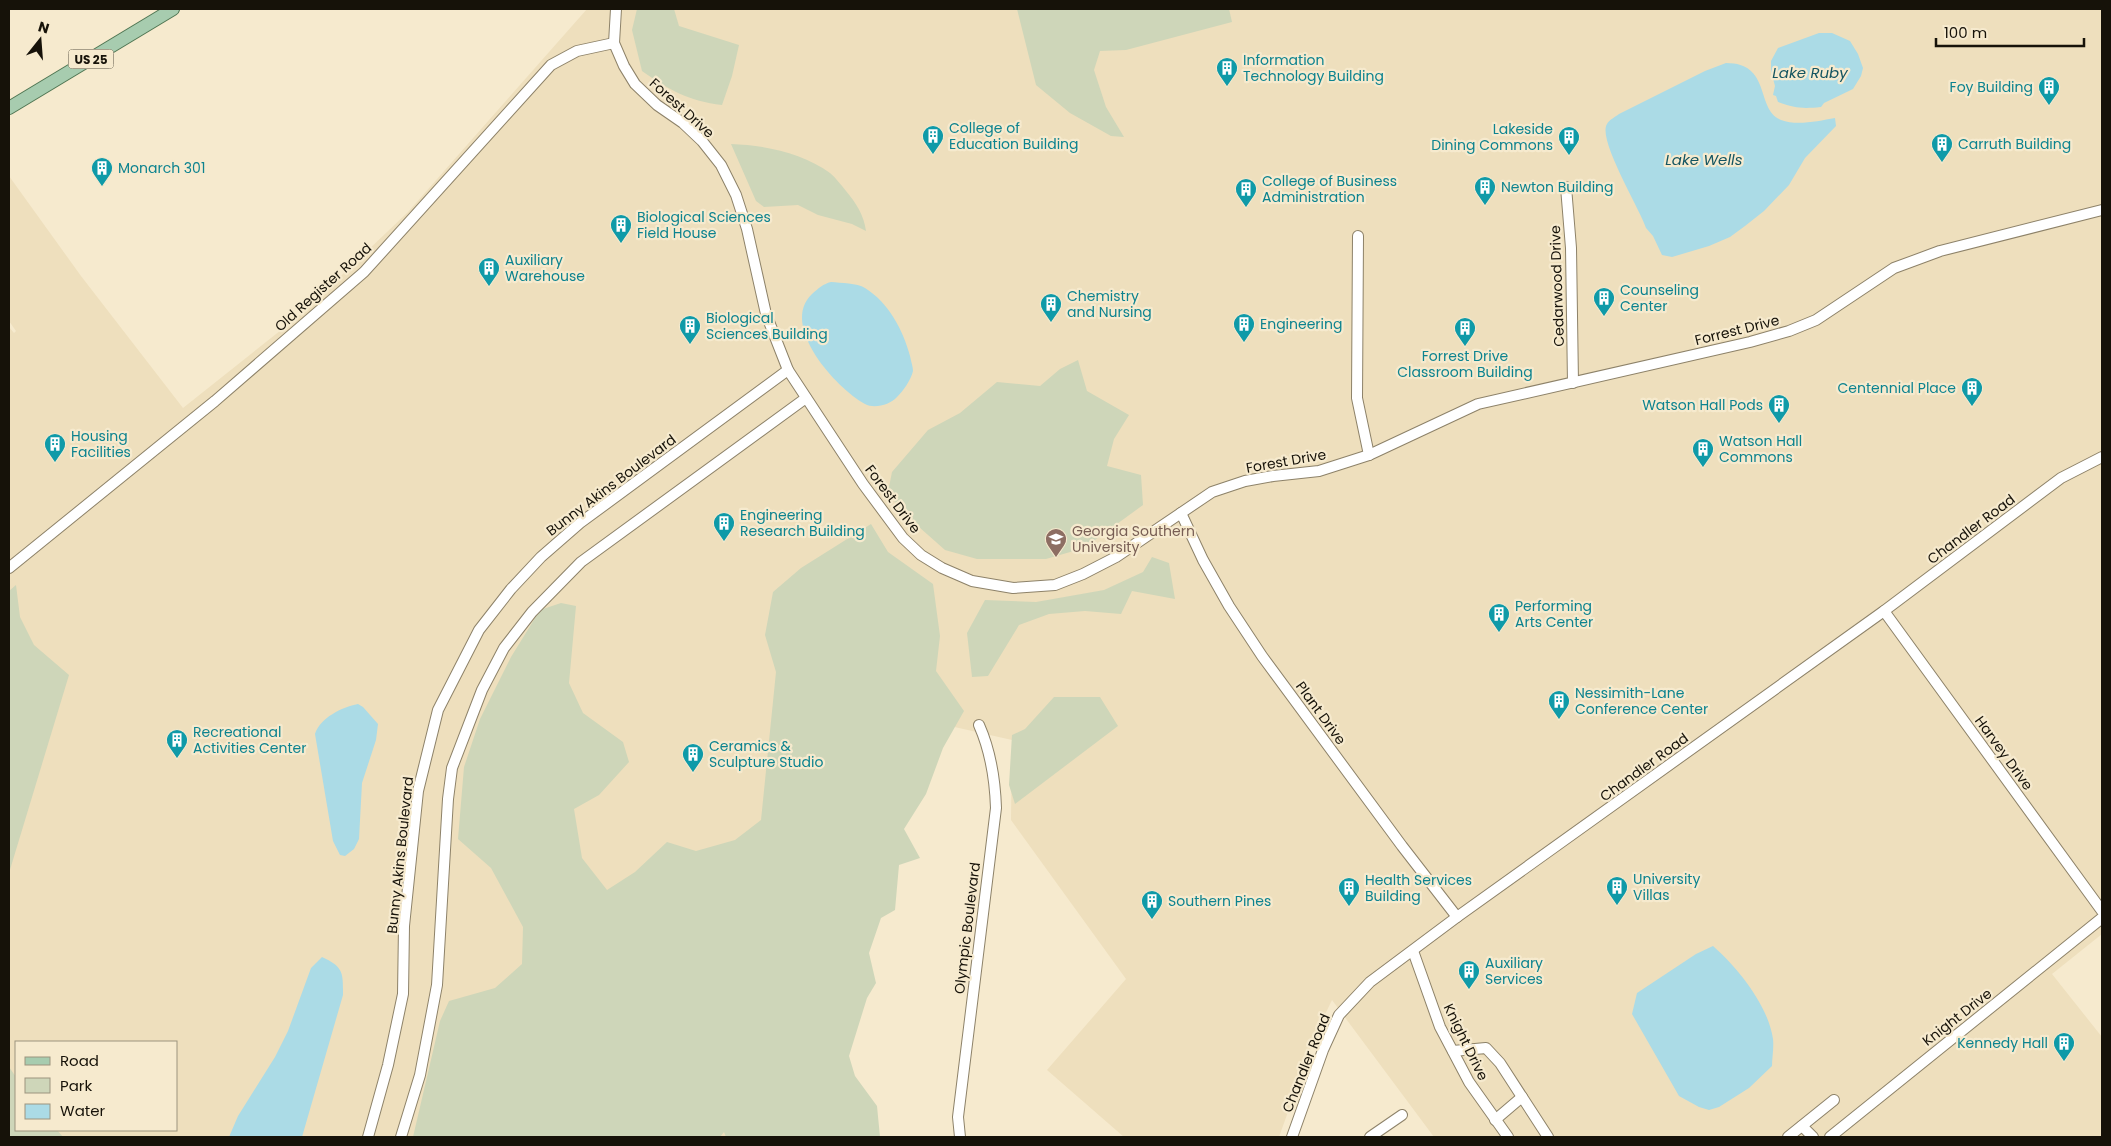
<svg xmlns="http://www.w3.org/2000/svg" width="2111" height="1146" viewBox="0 0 2111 1146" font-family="Poppins,sans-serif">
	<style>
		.built { fill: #eedfbd; fill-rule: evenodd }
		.green { fill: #ced6b9 }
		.water { fill: #abdbe6 }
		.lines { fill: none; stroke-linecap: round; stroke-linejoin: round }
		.minor-casing { stroke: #8d8269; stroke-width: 12 }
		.major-casing { stroke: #4f7552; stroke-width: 14 }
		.minor { stroke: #fff; stroke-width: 10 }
		.major { stroke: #a7ccaf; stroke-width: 12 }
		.labels { text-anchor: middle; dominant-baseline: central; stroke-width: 4.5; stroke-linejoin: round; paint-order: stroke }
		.shield { fill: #f6eace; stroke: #595344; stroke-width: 1 }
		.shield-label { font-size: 12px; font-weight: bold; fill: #161209 }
		.culture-label { font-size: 14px; fill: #0d838f; stroke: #f6eace; text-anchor: start }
		.street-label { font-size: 14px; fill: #161209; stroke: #f6eace }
		.education-label { font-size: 14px; fill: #785e54; stroke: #f6eace; text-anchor: start }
		.water-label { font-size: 15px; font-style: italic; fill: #145561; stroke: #f6eace }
	</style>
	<rect width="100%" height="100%" fill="#f6eace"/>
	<!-- built -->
	<path class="built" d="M587,9H2102V934L2052,974L2102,1037V1137H1434L1332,1000L1317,1031L1279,1137H1124L1047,1070L1126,979L1011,820L1012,740L875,709L727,1137H9V327L14,333L16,331L9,321V176L81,276L183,408L300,315L408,212ZM16,1042H176V1130H16Z"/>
	<!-- green -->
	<g class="green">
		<path d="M637,9H674L679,26L739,45L732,76L722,105C689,101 669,90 642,71L632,30Z"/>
		<polygon points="1017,9 1229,9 1232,22 1126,50 1100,51 1094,70 1106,107 1124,137 1111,136 1070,113 1036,85"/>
		<path d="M731,144C764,145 803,153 830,173C836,178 841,185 846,191C856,203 864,215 866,231L852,224L818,215L798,205L764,207L756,201Z"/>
		<polygon points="1078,360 1087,391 1129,415 1114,439 1107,466 1141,475 1143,505 1084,548 1046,559 977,559 945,550 902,512 888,492 892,472 928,430 960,413 997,382 1040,386 1060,369"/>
		<polygon points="871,524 888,552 933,584 940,636 936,671 964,711 943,748 926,794 904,829 920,858 899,865 895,910 881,918 869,953 876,983 867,998 849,1056 855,1076 877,1106 880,1137 726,1137 724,1132 720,1137 413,1137 440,1021 449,1001 495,988 522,964 523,927 491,868 458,839 464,767 480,719 511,657 540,610 561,603 576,606 569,683 583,713 623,742 629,762 599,795 574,809 582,858 607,890 635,872 667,842 696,851 735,840 761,820 776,672 765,635 773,592 801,568"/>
		<polygon points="1152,557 1169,563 1175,599 1132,591 1121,614 1085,611 1049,614 1019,625 988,676 972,677 967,633 985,600 1036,602 1104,590 1143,572"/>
		<polygon points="16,585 20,617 34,645 69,675 9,873 9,591"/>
		<polygon points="1054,697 1100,697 1118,726 1015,804 1009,785 1012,735 1025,729"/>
		<polygon points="9,1067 16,1077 16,1130 57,1130 63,1137 9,1137"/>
	</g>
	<!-- water -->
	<g class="water">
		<path d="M1819,33H1832L1850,41L1858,54L1863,68L1861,76L1853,89L1824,103L1821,107C1802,109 1795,108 1778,102L1776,96L1773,95L1775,86L1771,71V61L1778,48Z"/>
		<path d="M1726,63C1772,63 1755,109 1781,120C1797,126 1818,121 1835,118L1836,126L1805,158L1789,185L1764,211L1745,226L1730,237L1709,246L1672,257L1662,255L1653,236L1646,228C1640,209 1597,139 1607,124C1609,120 1615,117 1619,114L1705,71Z"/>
		<path d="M831,282C841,283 857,283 865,288C889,303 903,330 910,356C911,361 913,367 913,371C911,380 903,391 897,397C890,405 874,409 865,404C836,388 779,325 812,294C819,288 823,284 831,282Z"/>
		<path d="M358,704L363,707L378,724L376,740L362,783L359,839L354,849L345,856L340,855L333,841L315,734C320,718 342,707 358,704Z"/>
		<path d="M1713,946C1738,968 1768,1005 1773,1039C1774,1048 1772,1058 1772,1066L1749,1088L1719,1107L1709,1110L1699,1107L1679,1096L1632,1014L1637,993L1696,954Z"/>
		<path d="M322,957C344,967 343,973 343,995L302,1137H229L238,1116L275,1057L288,1031L311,968Z"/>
	</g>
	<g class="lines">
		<!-- minor casing -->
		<g class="minor-casing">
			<g id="minor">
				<polyline points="616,9 614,43 624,66 635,84 657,105 683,123 702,141 721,165 736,195 747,229 766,314 788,370 863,484 903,538 921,555 942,568 972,581 1013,588 1055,585 1083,574 1116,557 1212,492 1245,481 1273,476 1319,471 1369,455 1478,404 1750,342 1789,331 1816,320 1894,268 1940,251 2102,210"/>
				<polyline points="1566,187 1571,248 1573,383"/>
				<polyline points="1358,236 1357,398 1369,455"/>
				<polyline points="1181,513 1203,560 1229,606 1262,656 1402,846 1457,917"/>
				<polyline points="9,568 215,401 364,272 551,65 577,51 614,43"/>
				<polyline points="1884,611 2102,911"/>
				<polyline points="1413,951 1440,1027 1469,1082 1508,1137"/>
				<polyline points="1453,1051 1486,1048 1500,1063 1548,1137"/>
				<polyline points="1495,1120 1522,1097"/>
				<polyline points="1802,1126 1813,1137"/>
				<polyline points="368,1137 388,1065 403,994 404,926 418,791 438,710 479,630 511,589 541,557 580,523 788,370"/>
				<polyline points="401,1137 420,1075 437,985 448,799 452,768 482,690 504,648 532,612 581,562 806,398"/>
				<path d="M960,1137L958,1117L996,808C995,778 991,752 979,725"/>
				<polyline points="1292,1137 1323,1050 1339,1015 1370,982 1457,917 1884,611 2061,478 2102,457"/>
				<polyline points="1370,1137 1402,1115"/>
				<polyline points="1788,1137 1834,1100"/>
				<polyline points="1830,1137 2102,918"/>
			</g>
		</g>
		<!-- major casing -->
		<g class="major-casing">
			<polyline id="major" points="9,108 173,9"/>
		</g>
		<!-- minor -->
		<use href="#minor" class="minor"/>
		<!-- major -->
		<use href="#major" class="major"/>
	</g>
	<!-- icons -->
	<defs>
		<g id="building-pin" transform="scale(1.125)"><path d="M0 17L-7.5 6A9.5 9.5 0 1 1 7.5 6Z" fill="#0f9aa8" stroke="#f6eace"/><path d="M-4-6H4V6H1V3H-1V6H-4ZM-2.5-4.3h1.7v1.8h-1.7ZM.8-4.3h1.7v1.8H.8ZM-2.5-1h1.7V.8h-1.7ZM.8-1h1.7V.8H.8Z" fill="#fff"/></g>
		<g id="university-pin" transform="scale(1.125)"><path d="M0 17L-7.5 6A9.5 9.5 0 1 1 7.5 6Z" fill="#8d6e63" stroke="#f6eace"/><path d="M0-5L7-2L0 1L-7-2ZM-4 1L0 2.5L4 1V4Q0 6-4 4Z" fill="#fff"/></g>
	</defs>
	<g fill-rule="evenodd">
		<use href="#building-pin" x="1227" y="68"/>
		<use href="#building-pin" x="2049" y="87"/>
		<use href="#building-pin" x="933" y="136"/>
		<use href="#building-pin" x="1569" y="137"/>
		<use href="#building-pin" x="1942" y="144"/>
		<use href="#building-pin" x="102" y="168"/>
		<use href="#building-pin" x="1485" y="187"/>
		<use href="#building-pin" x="1246" y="189"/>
		<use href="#building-pin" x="621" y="225"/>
		<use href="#building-pin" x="489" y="268"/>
		<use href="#building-pin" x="1604" y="298"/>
		<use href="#building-pin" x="1051" y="304"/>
		<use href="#building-pin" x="1244" y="324"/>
		<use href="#building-pin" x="690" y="326"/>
		<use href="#building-pin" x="1465" y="328"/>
		<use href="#building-pin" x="1972" y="388"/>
		<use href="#building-pin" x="1779" y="405"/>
		<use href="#building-pin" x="55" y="444"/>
		<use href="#building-pin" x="1703" y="449"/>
		<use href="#building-pin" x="724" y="523"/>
		<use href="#university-pin" x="1056" y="539"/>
		<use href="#building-pin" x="1499" y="614"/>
		<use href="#building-pin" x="1559" y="701"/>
		<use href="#building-pin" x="177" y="740"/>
		<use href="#building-pin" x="693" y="754"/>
		<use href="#building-pin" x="1617" y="887"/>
		<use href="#building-pin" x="1349" y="888"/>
		<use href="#building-pin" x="1152" y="901"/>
		<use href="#building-pin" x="1469" y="971"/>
		<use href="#building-pin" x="2064" y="1043"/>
	</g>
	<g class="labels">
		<!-- shield labels -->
		<rect class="shield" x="68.5" y="49.5" width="45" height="19" rx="4"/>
		<g class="shield-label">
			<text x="91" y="59">US 25</text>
		</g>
		<!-- culture labels -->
		<g class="culture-label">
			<text x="1243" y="60">Information<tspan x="1243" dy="16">Technology Building</tspan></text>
			<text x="2033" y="87" text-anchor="end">Foy Building</text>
			<text x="949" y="128">College of<tspan x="949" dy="16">Education Building</tspan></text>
			<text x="1553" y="129" text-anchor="end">Lakeside<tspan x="1553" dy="16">Dining Commons</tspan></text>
			<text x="1958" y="144">Carruth Building</text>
			<text x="118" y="168">Monarch 301</text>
			<text x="1262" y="181">College of Business<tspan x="1262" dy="16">Administration</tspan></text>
			<text x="1501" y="187">Newton Building</text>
			<text x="637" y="217">Biological Sciences<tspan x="637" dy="16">Field House</tspan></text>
			<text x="505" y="260">Auxiliary<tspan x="505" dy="16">Warehouse</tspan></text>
			<text x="1620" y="290">Counseling<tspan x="1620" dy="16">Center</tspan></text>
			<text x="1067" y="296">Chemistry<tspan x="1067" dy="16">and Nursing</tspan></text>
			<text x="706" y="318">Biological<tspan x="706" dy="16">Sciences Building</tspan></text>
			<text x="1260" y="324">Engineering</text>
			<text x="1465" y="356" text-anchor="middle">Forrest Drive<tspan x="1465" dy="16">Classroom Building</tspan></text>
			<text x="1956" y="388" text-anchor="end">Centennial Place</text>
			<text x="1763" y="405" text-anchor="end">Watson Hall Pods</text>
			<text x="71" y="436">Housing<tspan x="71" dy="16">Facilities</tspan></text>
			<text x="1719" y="441">Watson Hall<tspan x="1719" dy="16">Commons</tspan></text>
			<text x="740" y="515">Engineering<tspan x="740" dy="16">Research Building</tspan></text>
			<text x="1515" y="606">Performing<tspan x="1515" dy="16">Arts Center</tspan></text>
			<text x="1575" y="693">Nessimith-Lane<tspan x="1575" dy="16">Conference Center</tspan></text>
			<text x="193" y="732">Recreational<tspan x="193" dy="16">Activities Center</tspan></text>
			<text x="709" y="746">Ceramics &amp;<tspan x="709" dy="16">Sculpture Studio</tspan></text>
			<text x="1633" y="879">University<tspan x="1633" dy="16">Villas</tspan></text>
			<text x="1365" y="880">Health Services<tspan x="1365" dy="16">Building</tspan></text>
			<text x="1168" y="901">Southern Pines</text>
			<text x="1485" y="963">Auxiliary<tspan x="1485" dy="16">Services</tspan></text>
			<text x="2048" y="1043" text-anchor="end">Kennedy Hall</text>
		</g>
		<!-- street labels -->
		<g class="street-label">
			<text transform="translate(682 108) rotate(42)">Forest Drive</text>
			<text transform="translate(1557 286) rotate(-92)">Cedarwood Drive</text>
			<text transform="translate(323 287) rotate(-42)">Old Register Road</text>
			<text transform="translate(1737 330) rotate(-14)">Forrest Drive</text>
			<text transform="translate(1286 461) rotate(-10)">Forest Drive</text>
			<text transform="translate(611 485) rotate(-37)">Bunny Akins Boulevard</text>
			<text transform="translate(893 499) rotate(53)">Forest Drive</text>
			<text transform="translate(1971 529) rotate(-37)">Chandler Road</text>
			<text transform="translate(1321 713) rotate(54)">Plant Drive</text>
			<text transform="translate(2004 753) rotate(54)">Harvey Drive</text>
			<text transform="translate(1644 767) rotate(-36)">Chandler Road</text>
			<text transform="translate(400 855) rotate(-84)">Bunny Akins Boulevard</text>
			<text transform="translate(967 928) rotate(-83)">Olympic Boulevard</text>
			<text transform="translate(1957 1017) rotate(-38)">Knight Drive</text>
			<text transform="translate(1466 1042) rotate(64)">Knight Drive</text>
			<text transform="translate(1306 1063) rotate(-68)">Chandler Road</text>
		</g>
		<!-- education labels -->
		<g class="education-label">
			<text x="1072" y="531">Georgia Southern<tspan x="1072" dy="16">University</tspan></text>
		</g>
		<!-- water labels -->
		<g class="water-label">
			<text x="1810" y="72">Lake Ruby</text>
			<text x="1704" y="159">Lake Wells</text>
		</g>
	</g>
	<!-- border -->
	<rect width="2111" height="1146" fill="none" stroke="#161209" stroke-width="20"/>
	<!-- legend -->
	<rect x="15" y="1041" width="162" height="90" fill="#f6eace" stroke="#9c947f"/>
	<rect x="25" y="1057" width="25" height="8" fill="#a7ccaf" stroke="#9c947f"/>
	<text x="60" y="1066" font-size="15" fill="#161209">Road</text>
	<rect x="25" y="1078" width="25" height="15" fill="#ced6b9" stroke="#9c947f"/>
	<text x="60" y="1091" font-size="15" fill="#161209">Park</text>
	<rect x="25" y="1104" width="25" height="15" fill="#abdbe6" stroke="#9c947f"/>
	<text x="60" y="1116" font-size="15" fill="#161209">Water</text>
	<!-- north arrow -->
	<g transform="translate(40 40) rotate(17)" stroke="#f6eace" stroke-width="4" paint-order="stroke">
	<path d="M0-4L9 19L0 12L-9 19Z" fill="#161209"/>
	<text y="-8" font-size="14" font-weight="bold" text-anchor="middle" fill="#161209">N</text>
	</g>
	<!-- scale -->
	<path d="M1936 38v8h148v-8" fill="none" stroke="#161209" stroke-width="2.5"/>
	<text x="1944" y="38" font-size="15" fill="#161209" stroke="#f6eace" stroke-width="4" paint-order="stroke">100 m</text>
</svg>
